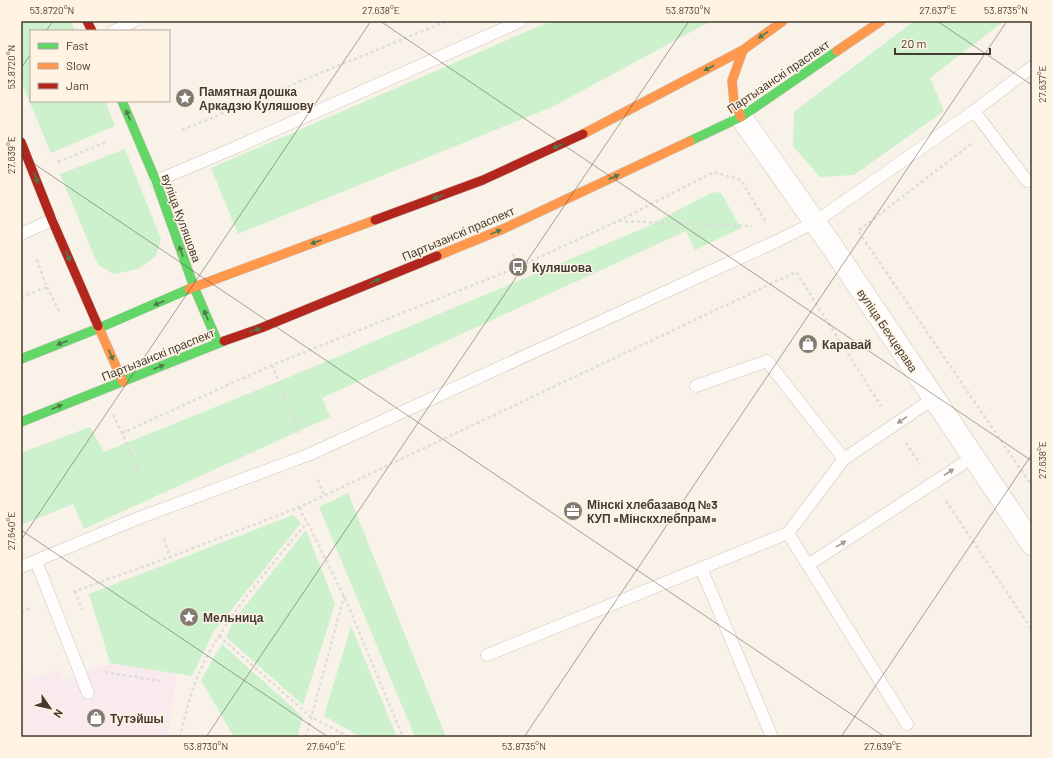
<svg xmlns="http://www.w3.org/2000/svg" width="1053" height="758" viewBox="0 0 1053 758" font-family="Barlow,sans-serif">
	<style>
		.commercial { fill: #f9eaee }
		.green { fill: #cdf1cc }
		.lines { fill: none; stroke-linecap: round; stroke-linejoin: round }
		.lane-casing { stroke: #ccc5bc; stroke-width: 13 }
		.street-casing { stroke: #ccc5bc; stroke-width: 23 }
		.fast-casing { stroke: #ccc5bc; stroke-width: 10 }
		.slow-casing { stroke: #ccc5bc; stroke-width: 10 }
		.jam-casing { stroke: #ccc5bc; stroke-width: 10 }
		.path { stroke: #dfdcd9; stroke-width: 2.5; stroke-dasharray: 3 3; stroke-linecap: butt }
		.lane { stroke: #fefdfc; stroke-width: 12 }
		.street { stroke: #fefdfc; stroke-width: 22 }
		.fast { stroke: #63d668; stroke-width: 9 }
		.slow { stroke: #ff974d; stroke-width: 9 }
		.jam { stroke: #b3261e; stroke-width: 9 }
		.oneway { fill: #507947 }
		.oneway2 { fill: #a09c96 }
		.ticks { fill: none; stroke: #433b31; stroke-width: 1; stroke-opacity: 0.45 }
		.labels { text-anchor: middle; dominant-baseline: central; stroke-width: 3; stroke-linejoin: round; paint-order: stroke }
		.street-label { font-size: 12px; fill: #433b31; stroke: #fff3e3 }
		.poi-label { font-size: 12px; font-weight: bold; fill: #433b31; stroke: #fff3e3; text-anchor: start }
		.neatline { fill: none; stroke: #433b31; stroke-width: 1.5 }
		.ticks-label { font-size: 10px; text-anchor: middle; fill: #433b31 }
	</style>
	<rect width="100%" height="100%" fill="#f9f2e9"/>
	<!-- commercial -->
	<polygon class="commercial" points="110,663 177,672 168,737 21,737 21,682 59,669 63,680"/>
	<!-- green -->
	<g class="green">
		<polygon points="21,21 71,21 75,31 31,31 31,101 105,101 115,126 51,153 21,81"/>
		<polygon points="551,21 711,21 552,107 238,234 211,168"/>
		<polygon points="914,21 1004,21 930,78 944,111 854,175 820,177 793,146 794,112"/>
		<polygon points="125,149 161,239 156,256 138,269 114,274 98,265 60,174"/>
		<polygon points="713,192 721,193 741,228 695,250 686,231 322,398 330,417 84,529 73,504 21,525 21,453 90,427 104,452 282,380 644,228"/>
		<polygon points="348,493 446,737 415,737 319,507"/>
		<polygon points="293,515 301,523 213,633 192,676 110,663 89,594"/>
		<polygon points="306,530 335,604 303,705 226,637 233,621"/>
		<polygon points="351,626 397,737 361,737 324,716"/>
		<polygon points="222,644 303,717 297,737 234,737 201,680"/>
	</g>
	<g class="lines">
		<!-- lane casing -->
		<g class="lane-casing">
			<g id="lane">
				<polyline points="114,31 134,21"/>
				<polyline points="974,111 1027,181"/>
				<polyline points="156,181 232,149 521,21"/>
				<polyline points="21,234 52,220"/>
				<polyline points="696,386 767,361 844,459"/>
				<polyline points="36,561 88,693"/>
				<polyline points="808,565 973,457"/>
				<polyline points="21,567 136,519 308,455 777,241 815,222 974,111 1032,67"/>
				<polyline points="701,568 772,737"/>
				<polyline points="487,655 788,533"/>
				<polyline points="907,724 788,533 844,459 934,398"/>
			</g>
		</g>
		<!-- street casing -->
		<g class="street-casing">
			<polyline id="street" points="741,117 833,248 1032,544"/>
		</g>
		<!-- fast casing -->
		<g class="fast-casing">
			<g id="fast">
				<polyline points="122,101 156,181 194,287 218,343"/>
				<polyline points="690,141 741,117 837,51"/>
				<polyline points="21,359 99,328 189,289"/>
				<polyline points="21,422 224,341"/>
			</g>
		</g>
		<!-- slow casing -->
		<g class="slow-casing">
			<g id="slow">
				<polyline points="837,51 881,21"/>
				<polyline points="741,117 734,102 732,81 743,50"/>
				<polyline points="583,134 743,50 783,21"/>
				<polyline points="437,256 503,229 690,141"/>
				<polyline points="189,289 375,220"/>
				<polyline points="98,326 123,382"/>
			</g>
		</g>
		<!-- jam casing -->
		<g class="jam-casing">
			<g id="jam">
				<polyline points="87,21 92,31"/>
				<polyline points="21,142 52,220 98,326"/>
				<polyline points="375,220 483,180 583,134"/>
				<polyline points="224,341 261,328 437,256"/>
			</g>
		</g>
		<!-- path -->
		<g class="path">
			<polyline points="182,130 447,21"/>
			<polyline points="971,144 858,231 1032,486"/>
			<polyline points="58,162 108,141"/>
			<polyline points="619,221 752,226"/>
			<polyline points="513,254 518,267"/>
			<polyline points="47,287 60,313"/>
			<polyline points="21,297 47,287 36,258"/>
			<polyline points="272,365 299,433"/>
			<polyline points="113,415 122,433 147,491"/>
			<polyline points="122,433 272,365 518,267 618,221 714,172 741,180 766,222"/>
			<polyline points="906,443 920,464"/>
			<polyline points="318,480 324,495"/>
			<polyline points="946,501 1032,630"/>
			<polyline points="300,507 301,512 307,522 344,596 403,737"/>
			<polyline points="164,539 170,557"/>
			<polyline points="75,591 82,609"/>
			<polyline points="73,592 170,557 300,507 796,272 881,406"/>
			<polyline points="21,612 31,608"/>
			<polyline points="219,636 311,717 349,737"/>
			<polyline points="21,670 23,674 21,675"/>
			<polyline points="105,672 160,681"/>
			<path d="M180,737C185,718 189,697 197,678C219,623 270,568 307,522"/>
			<polyline points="306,737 344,596"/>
		</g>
		<!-- lane -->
		<use href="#lane" class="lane"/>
		<!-- street -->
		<use href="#street" class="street"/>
		<!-- fast -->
		<use href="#fast" class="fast"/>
		<!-- slow -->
		<use href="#slow" class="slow"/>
		<!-- jam -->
		<use href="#jam" class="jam"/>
	</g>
	<!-- one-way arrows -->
	<defs><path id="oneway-solid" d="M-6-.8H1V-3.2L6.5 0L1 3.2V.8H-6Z"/></defs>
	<g class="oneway">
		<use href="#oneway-solid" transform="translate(763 35) rotate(145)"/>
		<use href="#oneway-solid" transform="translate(709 68) rotate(152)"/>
		<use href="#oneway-solid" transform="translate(128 115) rotate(-113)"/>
		<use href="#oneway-solid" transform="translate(558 146) rotate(156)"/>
		<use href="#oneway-solid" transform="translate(614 177) rotate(-25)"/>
		<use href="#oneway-solid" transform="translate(36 178) rotate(69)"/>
		<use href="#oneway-solid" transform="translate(438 197) rotate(160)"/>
		<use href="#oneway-solid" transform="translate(496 232) rotate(-22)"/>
		<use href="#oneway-solid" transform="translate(316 242) rotate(160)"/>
		<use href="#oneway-solid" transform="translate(181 251) rotate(-110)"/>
		<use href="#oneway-solid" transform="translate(68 256) rotate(67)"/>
		<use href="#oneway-solid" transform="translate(375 281) rotate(-22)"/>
		<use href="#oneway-solid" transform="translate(159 303) rotate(157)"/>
		<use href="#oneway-solid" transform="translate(206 315) rotate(-113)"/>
		<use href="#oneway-solid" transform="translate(255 330) rotate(-20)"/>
		<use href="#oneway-solid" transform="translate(62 343) rotate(159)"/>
		<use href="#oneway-solid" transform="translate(111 355) rotate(66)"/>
		<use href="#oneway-solid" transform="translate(159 367) rotate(-22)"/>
		<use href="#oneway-solid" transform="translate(57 407) rotate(-22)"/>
	</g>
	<g class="oneway2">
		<use href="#oneway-solid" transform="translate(902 420) rotate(146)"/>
		<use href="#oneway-solid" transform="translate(949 472) rotate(-33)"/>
		<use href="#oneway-solid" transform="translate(841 544) rotate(-32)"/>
	</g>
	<!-- ticks -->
	<path class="ticks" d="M380,21L1032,461M937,21L1032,85M46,31L53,21M21,68L31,54M21,155L885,737M21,530L328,737M21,540L371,21M206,737L689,21M524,737L1007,21M841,737L1032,454"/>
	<!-- icons -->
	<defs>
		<g id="sight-disc" transform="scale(1)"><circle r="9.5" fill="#837b71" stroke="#fff3e3"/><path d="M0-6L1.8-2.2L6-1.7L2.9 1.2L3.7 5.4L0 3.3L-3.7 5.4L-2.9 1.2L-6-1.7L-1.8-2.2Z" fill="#fff"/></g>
		<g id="bus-disc" transform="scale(1)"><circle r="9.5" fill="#837b71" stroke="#fff3e3"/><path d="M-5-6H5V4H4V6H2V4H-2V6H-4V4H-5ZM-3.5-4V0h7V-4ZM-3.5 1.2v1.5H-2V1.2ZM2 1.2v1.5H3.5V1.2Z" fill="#fff"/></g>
		<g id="shop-disc" transform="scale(1)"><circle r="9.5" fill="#837b71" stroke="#fff3e3"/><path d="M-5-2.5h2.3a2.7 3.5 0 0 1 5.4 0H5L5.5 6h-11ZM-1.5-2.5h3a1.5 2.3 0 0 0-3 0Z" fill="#fff"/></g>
		<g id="office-disc" transform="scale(1)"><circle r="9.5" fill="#837b71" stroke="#fff3e3"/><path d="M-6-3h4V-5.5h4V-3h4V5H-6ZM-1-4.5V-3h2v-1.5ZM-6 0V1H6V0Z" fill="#fff"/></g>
	</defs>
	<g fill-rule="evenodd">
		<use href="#sight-disc" x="185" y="98"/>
		<use href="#bus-disc" x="518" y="267"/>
		<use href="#shop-disc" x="808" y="344"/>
		<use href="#office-disc" x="573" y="511"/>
		<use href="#sight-disc" x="189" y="617"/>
		<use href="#shop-disc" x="96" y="718"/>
	</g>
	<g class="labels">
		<!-- street labels -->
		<g class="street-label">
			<text transform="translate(778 76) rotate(-34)">Партызанскі праспект</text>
			<text transform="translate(182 218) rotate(70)">вуліца Куляшова</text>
			<text transform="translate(458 233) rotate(-23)">Партызанскі праспект</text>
			<text transform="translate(888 330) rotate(56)">вуліца Бехцерава</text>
			<text transform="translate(158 354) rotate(-22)">Партызанскі праспект</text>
		</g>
		<!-- poi labels -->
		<g class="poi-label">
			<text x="199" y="91">Памятная дошка<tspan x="199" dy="14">Аркадзю Куляшову</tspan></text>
			<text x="532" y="267">Куляшова</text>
			<text x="822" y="344">Каравай</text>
			<text x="587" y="504">Мінскі хлебазавод №3<tspan x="587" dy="14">КУП «Мінскхлебпрам»</tspan></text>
			<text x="203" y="617">Мельница</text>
			<text x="110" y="718">Тутэйшы</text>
		</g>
	</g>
	<!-- border -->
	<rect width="1053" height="758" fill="none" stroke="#fff3e3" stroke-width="44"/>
	<!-- legend -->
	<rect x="30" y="30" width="140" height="72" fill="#fff3e3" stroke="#b4a99c"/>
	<rect x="38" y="43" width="20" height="6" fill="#63d668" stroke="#b4a99c"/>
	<text x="66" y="50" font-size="12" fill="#433b31">Fast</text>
	<rect x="38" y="63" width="20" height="6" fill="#ff974d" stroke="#b4a99c"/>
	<text x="66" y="70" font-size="12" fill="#433b31">Slow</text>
	<rect x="38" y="83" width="20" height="6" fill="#b3261e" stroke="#b4a99c"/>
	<text x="66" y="90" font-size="12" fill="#433b31">Jam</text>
	<!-- north arrow -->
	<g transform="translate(50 708) rotate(124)" stroke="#fff3e3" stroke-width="3" paint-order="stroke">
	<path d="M0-3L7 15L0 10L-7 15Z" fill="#433b31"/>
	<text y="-6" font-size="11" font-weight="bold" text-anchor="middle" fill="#433b31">N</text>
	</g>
	<!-- scale -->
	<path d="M895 48v6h95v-6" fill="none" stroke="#433b31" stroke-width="2"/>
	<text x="901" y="48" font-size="12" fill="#433b31" stroke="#fff3e3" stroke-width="3" paint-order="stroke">20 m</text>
	<rect x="22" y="22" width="1009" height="714" class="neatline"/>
	<g class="ticks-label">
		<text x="52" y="14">53.8720°N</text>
		<text x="381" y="14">27.638°E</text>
		<text x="688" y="14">53.8730°N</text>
		<text x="938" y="14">27.637°E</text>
		<text x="1006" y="14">53.8735°N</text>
		<text transform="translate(11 67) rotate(-90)" y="4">53.8720°N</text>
		<text transform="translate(1042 84) rotate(-90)" y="4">27.637°E</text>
		<text transform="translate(11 155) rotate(-90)" y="4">27.639°E</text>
		<text transform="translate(1042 460) rotate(-90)" y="4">27.638°E</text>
		<text transform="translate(11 531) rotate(-90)" y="4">27.640°E</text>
		<text x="206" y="750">53.8730°N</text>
		<text x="326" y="750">27.640°E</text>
		<text x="524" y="750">53.8735°N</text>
		<text x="883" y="750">27.639°E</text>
	</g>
</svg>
